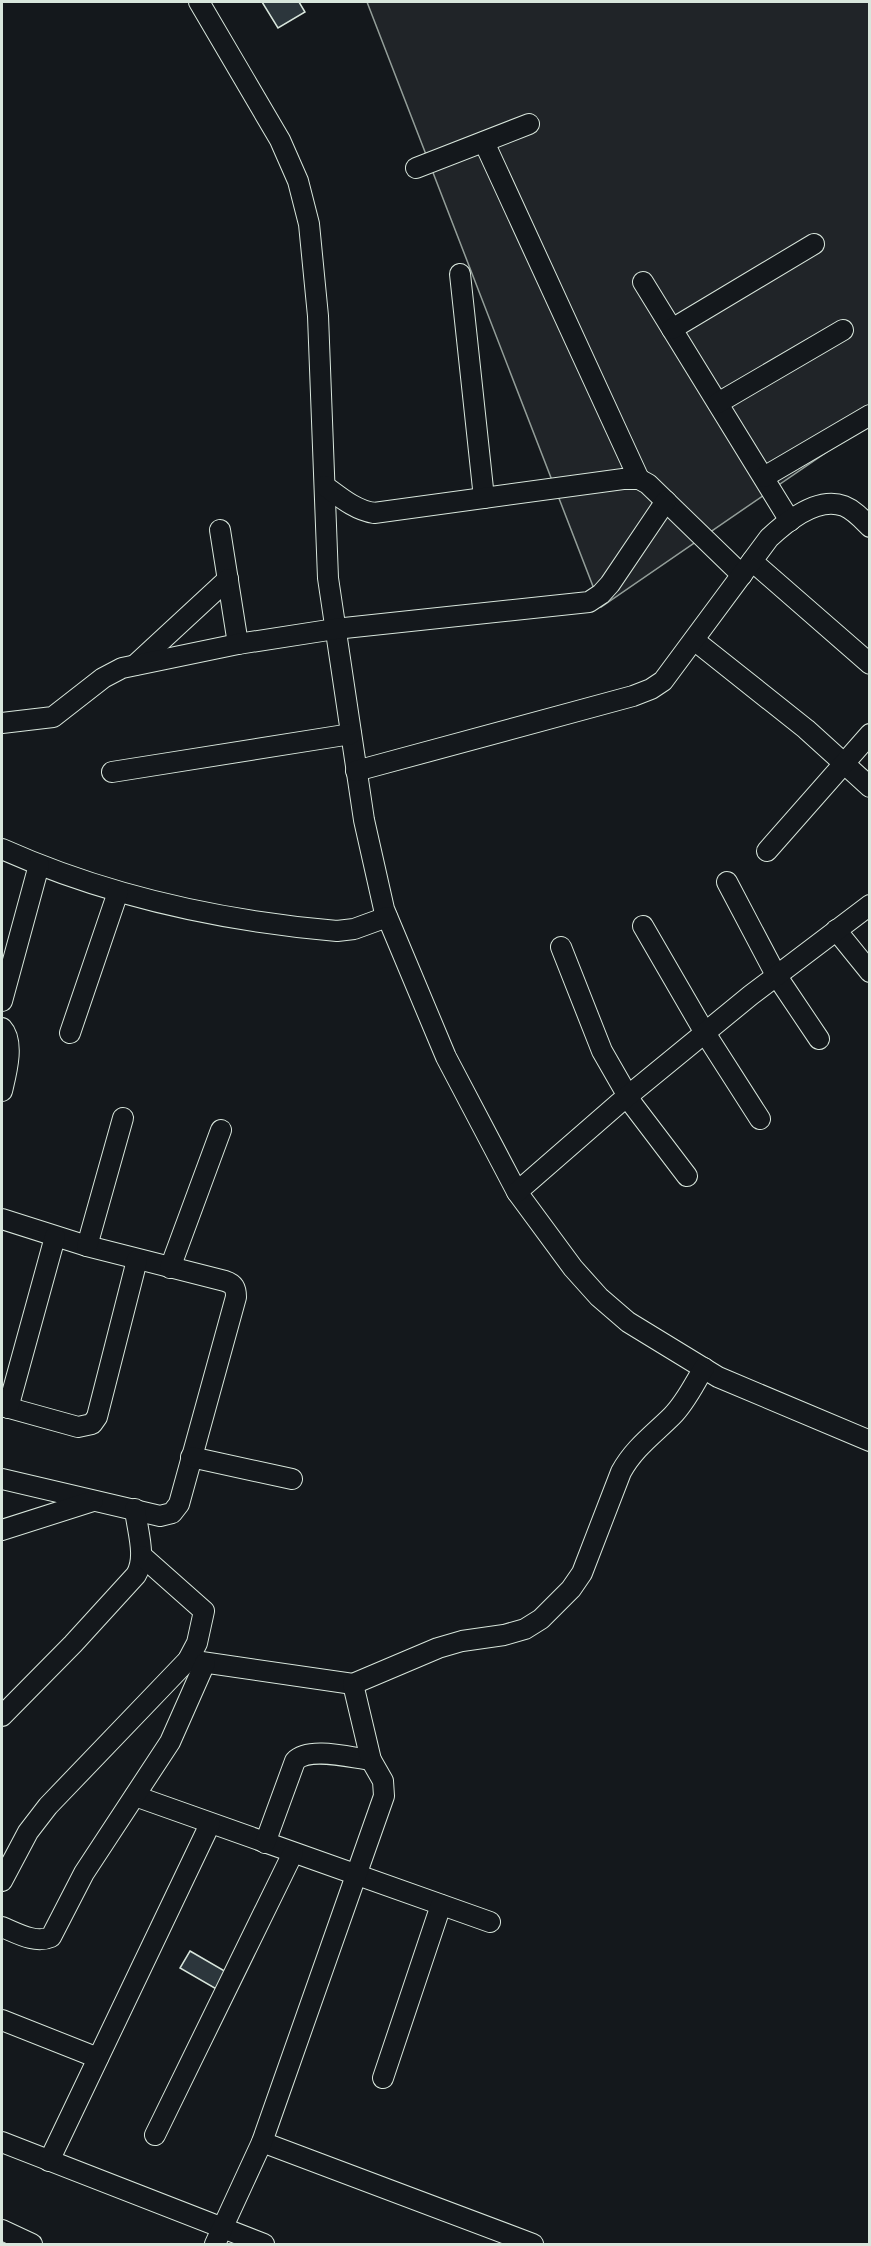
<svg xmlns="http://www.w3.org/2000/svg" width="871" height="2246" viewBox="0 0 871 2246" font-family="'IBM Plex Serif',serif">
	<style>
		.green { fill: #202428; stroke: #939e99; stroke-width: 1.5 }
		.building { fill: #2c363c; stroke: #d8e6dc; stroke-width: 1.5 }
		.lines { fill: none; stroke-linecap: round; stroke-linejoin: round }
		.minor-casing { stroke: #d8e6dc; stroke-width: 22 }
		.minor { stroke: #14181c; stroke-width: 20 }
	</style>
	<rect width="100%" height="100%" fill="#14181c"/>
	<!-- green -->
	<polygon class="green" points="367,2 869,2 869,423 601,607"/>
	<!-- building -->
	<g class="building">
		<polygon points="262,2 299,2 305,12 278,28"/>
		<polygon points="190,1951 228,1973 218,1990 180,1968"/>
	</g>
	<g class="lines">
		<!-- minor casing -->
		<g class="minor-casing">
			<g id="minor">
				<polyline points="199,2 280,140 298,181 309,224 318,316 328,578 364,820 384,909 446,1057 517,1192 573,1268 599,1297 628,1322 718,1377 870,1441"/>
				<polyline points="484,142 639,479"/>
				<polyline points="416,168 529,124"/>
				<polyline points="460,274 484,498"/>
				<polyline points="643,282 790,521"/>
				<polyline points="672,329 814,244"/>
				<polyline points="718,403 843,330"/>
				<polyline points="764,477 870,415"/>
				<path d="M325,486C340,497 355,510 374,513L623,479H639L648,484L742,575"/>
				<polyline points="220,530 238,644"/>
				<polyline points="752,561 870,664"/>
				<polyline points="694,640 806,729 870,787"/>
				<polyline points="135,665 228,579"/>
				<polyline points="2,723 53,717 103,678 122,668 238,644 335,629 589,602 601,594 610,584 666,501"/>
				<path d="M356,771L633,696L651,689L663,681L769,538C787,521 818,496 844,506C854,510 862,519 870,527"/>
				<polyline points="112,772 351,734"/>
				<path d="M2,849C107,896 222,921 337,931L354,929L387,917"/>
				<polyline points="767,851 870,734"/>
				<polyline points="727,882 776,975 819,1039"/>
				<polyline points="643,926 705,1033 760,1119"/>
				<polyline points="836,930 870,972"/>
				<polyline points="561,947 602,1051 633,1105 687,1176"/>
				<polyline points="2,1001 39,865"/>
				<path d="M2,1028C15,1042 6,1074 2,1091"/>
				<polyline points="70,1033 118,892"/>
				<polyline points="517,1192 618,1104 751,995 870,905"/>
				<path d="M2,1219L87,1246L225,1281C234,1284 236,1288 236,1297L179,1504L172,1513L160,1516L2,1479"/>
				<polyline points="87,1246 123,1118"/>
				<polyline points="170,1268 221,1130"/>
				<polyline points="2,1406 78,1427 92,1424 97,1417 137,1260"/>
				<polyline points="8,1408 55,1237"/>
				<polyline points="191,1457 292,1479"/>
				<polyline points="2,1530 93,1501"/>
				<path d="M188,1660L353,1684L438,1648L462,1641L504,1635L525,1629L541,1619L571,1589L582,1573L621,1472C634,1448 654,1434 672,1416C686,1402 694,1384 704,1368"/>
				<path d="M2,1716L73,1644L136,1575C147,1557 137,1530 135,1509"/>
				<polyline points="135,1796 490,1922"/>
				<path d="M265,1843L295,1761C309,1746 352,1758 371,1760"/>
				<polyline points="2,1881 28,1832 48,1806 188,1660 197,1643 204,1611 142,1556"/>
				<path d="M2,1927C17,1933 35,1944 51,1937L84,1873L170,1742L205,1663"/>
				<polyline points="2,2020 98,2058"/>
				<polyline points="383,2078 441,1905"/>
				<polyline points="155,2135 293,1853"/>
				<polyline points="2,2142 264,2244"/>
				<polyline points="262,2142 533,2244"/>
				<polyline points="49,2161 210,1824"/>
				<polyline points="2,2230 32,2244"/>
				<polyline points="215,2244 262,2142 384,1796 383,1781 371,1760 353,1684"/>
			</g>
		</g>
		<!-- minor -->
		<use href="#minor" class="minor"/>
	</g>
	<!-- border -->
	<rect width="871" height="2246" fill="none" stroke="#d8e6dc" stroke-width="6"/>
</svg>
